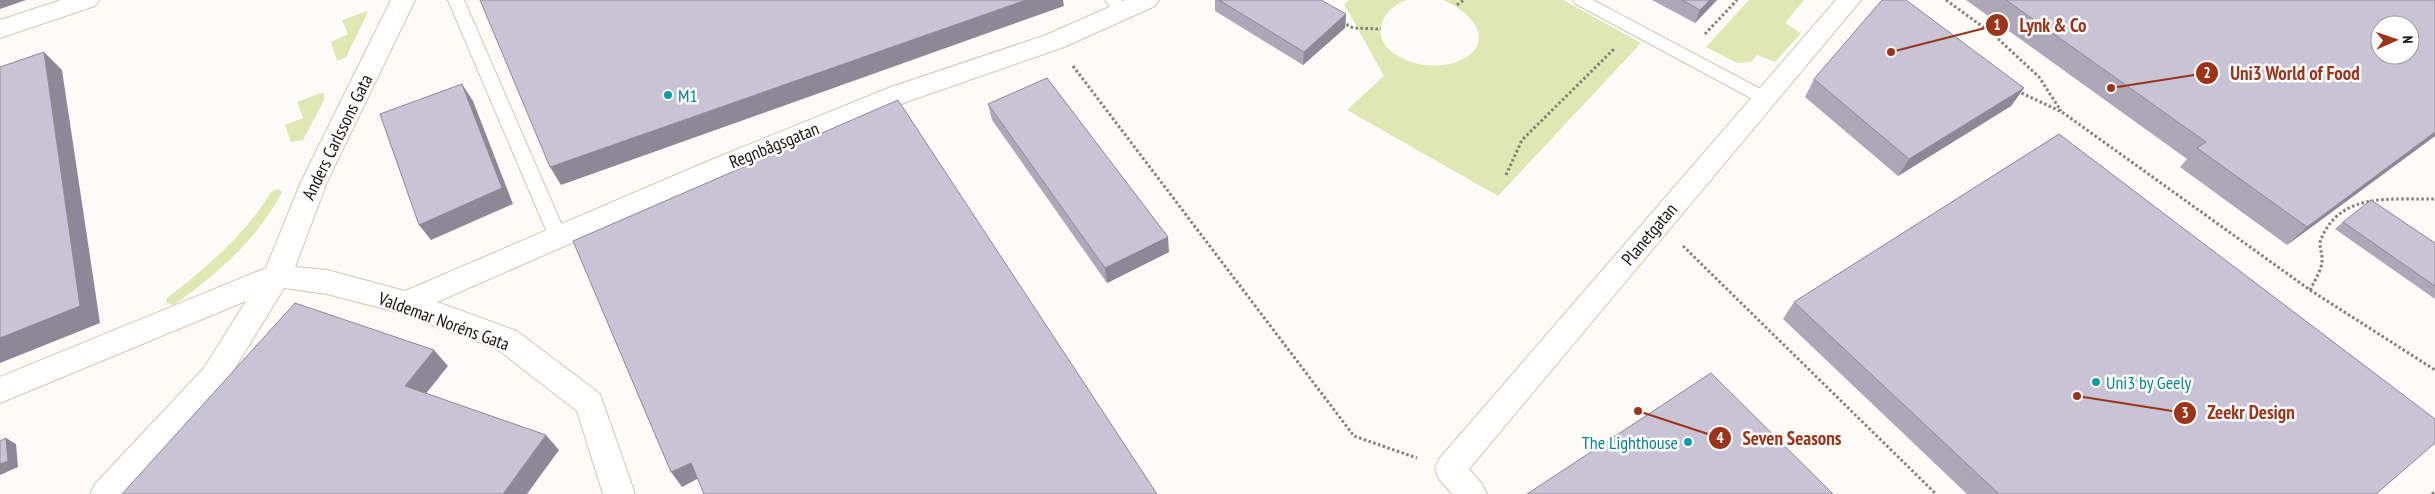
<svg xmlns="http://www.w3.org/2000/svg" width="2435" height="494" viewBox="0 0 2435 494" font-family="'PT Sans Narrow',sans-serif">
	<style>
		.green { fill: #dfe8b3 }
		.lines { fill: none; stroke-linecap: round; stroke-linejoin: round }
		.lane-casing { stroke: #d3c6b6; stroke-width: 2 }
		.street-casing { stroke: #d3c6b6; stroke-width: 2 }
		.path { stroke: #83807b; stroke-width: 3; stroke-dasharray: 2.5 2.5; stroke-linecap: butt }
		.lane { fill: #fff; fill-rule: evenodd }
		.street { fill: #fff; fill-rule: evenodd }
		.wall { fill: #ada8b8 }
		.shaded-wall { fill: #8d8896 }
		.building { fill: #c9c3d6; stroke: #8d8896; fill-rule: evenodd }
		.culture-dot { fill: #0f9aa8; stroke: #fff; stroke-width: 2 }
		.labels { text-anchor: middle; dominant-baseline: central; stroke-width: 5; stroke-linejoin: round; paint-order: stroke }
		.culture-label { font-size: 18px; fill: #0d838f; stroke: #fff; text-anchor: start }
		.street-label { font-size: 18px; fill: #17120d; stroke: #fff }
		.leader { fill: none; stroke: #9c3419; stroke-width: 2 }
		.callout-dot { fill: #9c3419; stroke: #fff; stroke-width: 2 }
		.mark-label { font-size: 15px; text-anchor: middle; font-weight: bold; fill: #fff }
		.callout-label { font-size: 19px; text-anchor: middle; font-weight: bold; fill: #9c3419; stroke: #fff; stroke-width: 5; stroke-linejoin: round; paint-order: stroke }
	</style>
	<rect width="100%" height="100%" fill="#fdfbf7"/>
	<!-- green -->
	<g class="green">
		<path d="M1349,0H1408C1399,2 1391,8 1386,15C1360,53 1433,81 1468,56C1496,35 1464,8 1443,0H1563L1641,43L1498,196L1347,110L1384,76L1344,4Z"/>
		<polygon points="1749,0 1804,0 1785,23 1801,33 1775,62 1757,55 1751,62 1737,63 1706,47"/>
		<polygon points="367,11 367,14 348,53 346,57 337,61 331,42 348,34 342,20"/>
		<polygon points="320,93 324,94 324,100 303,140 291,142 285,125 303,118 297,102"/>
		<path d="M278,189L282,192C257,240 217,274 174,305L166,303L167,298C205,269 246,234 271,192Z"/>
	</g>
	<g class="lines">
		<!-- lane casing -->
		<g class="lane-casing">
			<g id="lane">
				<polygon points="448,0 464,0 567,237 564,242 558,244 552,242 549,237"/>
				<path d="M1105,0H1121L1129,10L1126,14C1116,17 1111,9 1105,0Z"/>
				<polygon points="1573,0 1593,0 1770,94 1772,98 1770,102 1764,104 1758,102 1576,4"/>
			</g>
		</g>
		<!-- street casing -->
		<g class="street-casing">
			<g id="street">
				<polygon points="61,0 99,0 95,6 0,38 0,20"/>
				<polygon points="391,0 415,0 327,182 295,267 327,270 405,291 706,162 891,87 1046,35 1125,0 1159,0 1155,6 1064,47 909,101 724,176 437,302 517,331 600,394 635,494 603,494 577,411 497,349 404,314 327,294 284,288 224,386 126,494 90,494 95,484 204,368 246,301 0,403 0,377 266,268 301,182"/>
				<polygon points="1836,0 1861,0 1469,469 1482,484 1487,494 1452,494 1439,479 1435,469 1439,459"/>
			</g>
		</g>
		<!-- path -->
		<g class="path">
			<polyline points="1946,0 1994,35 2039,77 2061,111"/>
			<polyline points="1457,5 1464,0"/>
			<polyline points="1342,22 1353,28 1381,29"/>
			<polyline points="1705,34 1737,0"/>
			<polyline points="1073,66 1354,436 1417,458"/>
			<polyline points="2017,91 2062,112 2310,290 2435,370"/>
			<polyline points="1506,175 1522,140 1614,49"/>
			<polyline points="1683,246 1936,494"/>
			<path d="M2310,290C2314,282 2321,271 2322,262C2323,254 2318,246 2321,239C2341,191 2392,200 2435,199"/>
			<polyline points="2432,494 2435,491"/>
		</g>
		<!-- lane -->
		<use href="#lane" class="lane"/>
		<!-- street -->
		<use href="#street" class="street"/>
	</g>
	<!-- wall -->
	<g class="wall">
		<polygon points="1215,0 1321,0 1346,14 1345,28 1303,65 1215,11"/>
		<polygon points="1652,0 1717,0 1695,23"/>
		<polygon points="1966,0 2435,0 2435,136 2287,245 2180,167 2187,159"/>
		<polygon points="1814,79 2024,88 2011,106 1898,176 1805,97"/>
		<polygon points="988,104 1169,252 1107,283 992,120"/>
		<polygon points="2343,222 2435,243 2435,299 2335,229"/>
		<polygon points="1794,302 2376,494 1967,494 1783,319"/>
	</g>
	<!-- shaded-wall -->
	<g class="shaded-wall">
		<polygon points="0,0 26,0 0,9"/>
		<polygon points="1026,0 1063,0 1064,6 561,185 550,167"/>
		<polygon points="1710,0 1717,0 1695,23 1700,10"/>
		<polygon points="1346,14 1345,28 1303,65 1304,52"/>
		<polygon points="44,52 62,70 100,323 0,363 0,338"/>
		<polygon points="462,84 473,101 513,204 431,240 419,225"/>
		<polygon points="2024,88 2011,106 1898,176 1909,159"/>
		<polygon points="2435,132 2435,136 2287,245 2307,227"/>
		<polygon points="1168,237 1169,252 1107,283 1105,268"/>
		<polygon points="434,350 448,366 420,401 405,386"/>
		<polygon points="546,435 559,450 527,494 503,494"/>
		<polygon points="6,438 16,444 18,467 0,475 0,464"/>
		<polygon points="691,463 701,477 682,487 671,472"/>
	</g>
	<!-- building -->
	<g class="building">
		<polygon points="480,0 1026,0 550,167"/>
		<polygon points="1219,0 1321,0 1346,14 1304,52"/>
		<polygon points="1682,0 1710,0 1700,10"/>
		<polygon points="1882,0 1906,0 2024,88 1909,159 1814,79"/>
		<path d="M2006,0H2435V132L2307,227L2197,148L2206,142ZM2380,25H2410V55H2380Z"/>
		<polygon points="44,52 80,306 0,338 0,67"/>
		<polygon points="1047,78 1168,237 1105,268 988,104"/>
		<polygon points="462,84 502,188 419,225 380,114"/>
		<polygon points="898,100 1157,494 704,494 691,463 671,472 573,241"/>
		<polygon points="2059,134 2435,419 2435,443 2376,494 1999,494 1794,302"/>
		<polygon points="2371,200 2435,243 2435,286 2343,222"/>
		<polygon points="295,303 434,350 405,386 546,435 503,494 122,494"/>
		<polygon points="1711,373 1833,494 1527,494"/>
		<polygon points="6,438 8,461 0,464 0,441"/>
	</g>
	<!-- markers -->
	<g class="culture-dot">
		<circle cx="668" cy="95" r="5"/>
		<circle cx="2096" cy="382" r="5"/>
		<circle cx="1688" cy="442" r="5"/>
	</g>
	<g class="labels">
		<!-- culture labels -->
		<g class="culture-label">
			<text x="678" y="95">M1</text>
			<text x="2106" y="382">Uni3 by Geely</text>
			<text x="1678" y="442" text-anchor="end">The Lighthouse</text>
		</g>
		<!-- street labels -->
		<g class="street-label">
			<text transform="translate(337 137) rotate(-64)">Anders Carlssons Gata</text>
			<text transform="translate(774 145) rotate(-22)">Regnbågsgatan</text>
			<text transform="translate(1649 234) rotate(-50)">Planetgatan</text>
			<text transform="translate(444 321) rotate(20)">Valdemar Noréns Gata</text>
		</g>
	</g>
	<!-- callouts -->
	<path class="leader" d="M1891 52L1997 25M2111 88L2207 73M2077 396L2185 413M1638 411L1720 438"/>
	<g class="callout-dot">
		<circle cx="1891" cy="52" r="5"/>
		<circle cx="2111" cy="88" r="5"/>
		<circle cx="2077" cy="396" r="5"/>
		<circle cx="1638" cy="411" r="5"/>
		<circle cx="1997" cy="25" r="12"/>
		<circle cx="2207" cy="73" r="12"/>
		<circle cx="2185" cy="413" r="12"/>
		<circle cx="1720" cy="438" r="12"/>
	</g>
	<g class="mark-label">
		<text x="1997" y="30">1</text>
		<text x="2207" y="78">2</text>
		<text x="2185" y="418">3</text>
		<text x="1720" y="443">4</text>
	</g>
	<g class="callout-label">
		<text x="2053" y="32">Lynk &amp; Co</text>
		<text x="2295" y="80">Uni3 World of Food</text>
		<text x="2251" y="419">Zeekr Design</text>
		<text x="1792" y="445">Seven Seasons</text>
	</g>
	<!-- north arrow -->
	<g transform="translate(2395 40) rotate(88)"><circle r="24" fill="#ffffff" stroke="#a2a09e"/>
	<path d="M0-4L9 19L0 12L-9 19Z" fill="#9c3419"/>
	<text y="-8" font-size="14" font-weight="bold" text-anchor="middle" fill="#17120d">N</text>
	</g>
</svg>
